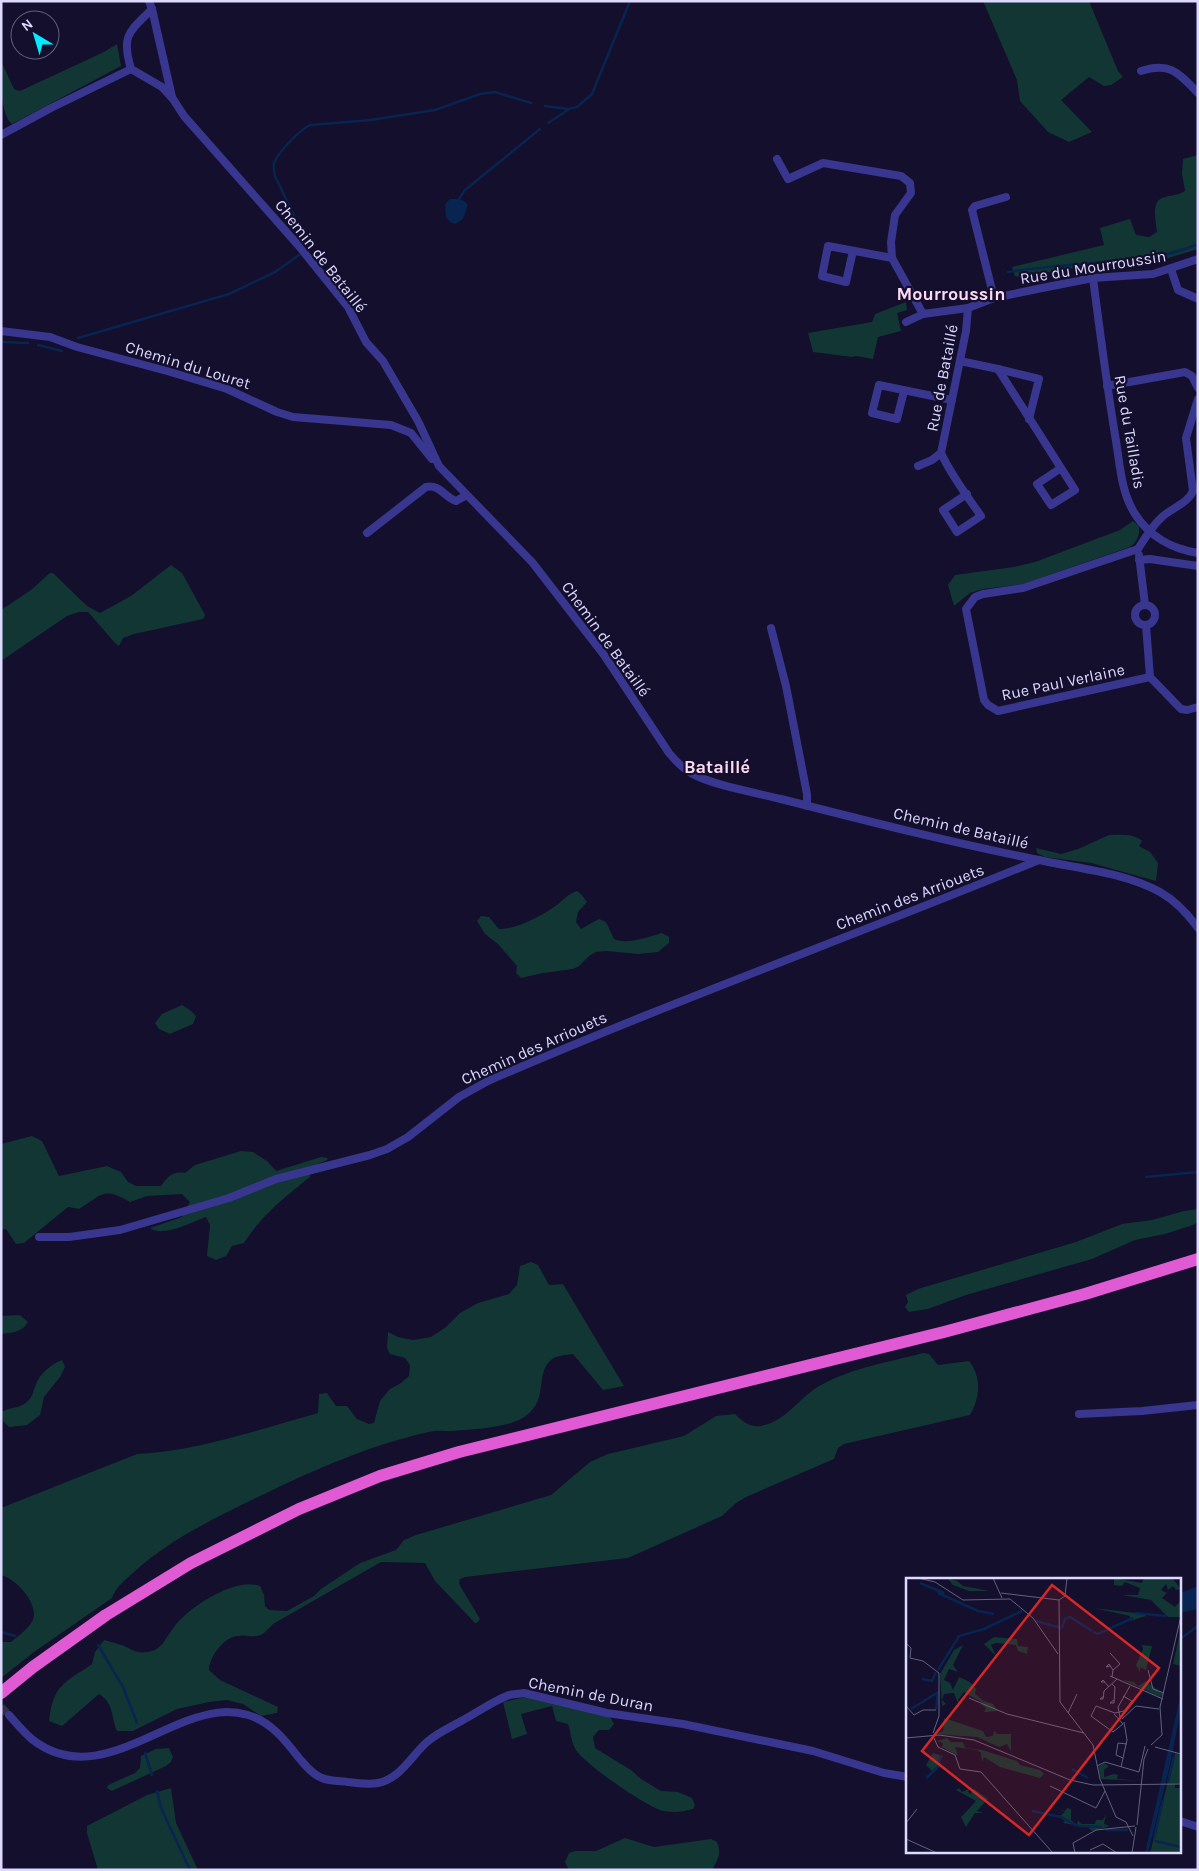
<svg xmlns="http://www.w3.org/2000/svg" width="1199" height="1871" viewBox="0 0 1199 1871" font-family="Karla,sans-serif">
	<style>
		.green { fill: #113634 }
		.water { fill: #082451 }
		.lines { fill: none; stroke-linecap: round; stroke-linejoin: round }
		.stream { stroke: #082451; stroke-width: 2.5 }
		.minor-tunnel { stroke: #312d4c; stroke-width: 8; stroke-dasharray: 8 4; stroke-linecap: butt }
		.minor { stroke: #38368e; stroke-width: 8 }
		.trunk { stroke: #e05ad4; stroke-width: 12 }
		.labels { text-anchor: middle; dominant-baseline: central; stroke-width: 4.5; stroke-linejoin: round; paint-order: stroke }
		.street-label { font-size: 16px; fill: #ddd9ff; stroke: #130f2c }
		.neighbourhood-label { font-size: 18px; font-weight: bold; fill: #ffdbf3; stroke: #130f2c }
		.inset-river { fill: none; stroke: #082451; stroke-width: 2.5 }
		.inset-road { fill: none; stroke: #646080; stroke-width: 1 }
		.view { fill: #d62828; fill-opacity: 0.15; stroke: #d62828; stroke-width: 2.5 }
		.inset-edge { fill: none; stroke: #ddd9ff; stroke-width: 2.5 }
	</style>
	<rect width="100%" height="100%" fill="#130f2c"/>
	<!-- green -->
	<g class="green">
		<polygon points="983,1 1089,1 1118,71 1123,77 1111,85 1104,86 1089,77 1061,100 1092,132 1069,142 1048,132 1020,101 1017,80"/>
		<path d="M117,44L121,66L12,124C0,115 1,77 1,61L14,89L20,91L104,52Z"/>
		<path d="M1198,155V249L1155,262L1068,269L1021,277L1015,276L1012,267L1104,245L1100,228L1130,219L1136,235L1149,237L1157,232C1156,223 1151,202 1162,198C1170,195 1177,196 1185,191L1182,174L1183,159Z"/>
		<polygon points="906,302 907,310 897,313 901,331 878,337 873,359 856,356 852,357 813,352 808,333 872,322 875,314"/>
		<path d="M1133,521L1139,526C1140,535 1137,542 1130,547L1023,584L983,589L970,593L954,606L948,585L955,575L1014,567L1035,562L1120,530Z"/>
		<polygon points="171,565 182,573 205,615 203,619 134,634 123,638 119,646 115,643 88,612 79,612 67,616 1,661 1,610 31,590 50,573 53,573 87,606 100,613 131,596"/>
		<path d="M1109,835C1119,835 1134,833 1142,841L1139,846L1150,852L1158,863L1156,881L1091,863L1045,857L1037,853L1036,848L1061,854L1078,849Z"/>
		<path d="M577,891L581,894L587,902L578,912L576,922L581,929L599,919L606,922L614,939C628,945 647,937 662,933L669,937V943L658,952L639,954L606,951L596,952L589,956L579,966L573,969L543,973L521,978L516,973L517,966L498,944L485,934L477,921L481,916L489,917L499,929C515,930 541,916 554,907C563,901 567,894 577,891Z"/>
		<polygon points="182,1005 190,1010 196,1016 193,1024 170,1034 159,1029 155,1023 162,1014"/>
		<path d="M32,1136L42,1141L59,1176L107,1166L121,1172L128,1182L136,1186H161C168,1176 173,1171 185,1173L195,1165L241,1151L253,1152L267,1161L276,1171L321,1157L328,1158L327,1160L311,1167L310,1177C286,1196 260,1217 244,1243L232,1246L226,1256L216,1260L207,1256L210,1225L206,1217C192,1222 162,1238 150,1228L182,1217L190,1202L182,1194L147,1196L130,1202C103,1186 102,1195 79,1209L68,1207L24,1243L16,1244L6,1229L1,1230V1144Z"/>
		<polygon points="1198,1209 1198,1222 1193,1225 1165,1234 1135,1240 1092,1259 966,1295 928,1309 909,1312 905,1307 908,1302 906,1295 918,1289 1076,1242 1122,1224 1152,1220 1184,1211"/>
		<path d="M531,1262L538,1265L549,1285L563,1284L624,1386L603,1390L573,1354C566,1355 557,1355 551,1360C533,1376 552,1403 519,1420C502,1428 470,1430 452,1431C444,1431 436,1430 429,1432C370,1445 314,1470 260,1496C215,1518 170,1539 134,1572C125,1580 116,1587 112,1598L34,1652L1,1678L2,1642H11C19,1635 32,1627 34,1616C35,1600 16,1579 1,1575V1508L137,1454C196,1451 261,1429 318,1413L319,1394L327,1393L336,1406H347L357,1419L369,1424L374,1423L380,1401L390,1389L401,1383L409,1376L410,1365L405,1358L390,1354L387,1348L388,1332L398,1337L413,1340L431,1337L446,1327L460,1313L478,1303L509,1294L517,1285L520,1266Z"/>
		<path d="M20,1315L28,1322C23,1332 11,1333 1,1334V1316Z"/>
		<path d="M923,1353L929,1354L938,1365L969,1361C982,1377 980,1398 970,1415L844,1444L838,1448L834,1459L746,1497L736,1503L722,1516L628,1558L465,1577L460,1579L459,1584L480,1619L477,1623H475L435,1581L425,1563L381,1562L273,1624C269,1628 265,1633 261,1635C253,1638 245,1634 237,1636C223,1638 210,1656 209,1670L220,1680L278,1707L277,1713L261,1716L243,1704L227,1700L209,1702L177,1709L133,1731H117C111,1717 114,1703 99,1694L62,1726L49,1721C53,1685 64,1683 92,1664L95,1652L104,1640C110,1642 116,1643 122,1645C131,1649 137,1654 147,1652C162,1651 166,1637 174,1627C189,1607 235,1577 260,1586L264,1595L265,1606L269,1610L287,1611L314,1596L321,1589L360,1563L396,1550L404,1540L416,1535L551,1495L590,1462L608,1454L684,1436L716,1416L735,1414C742,1421 750,1428 761,1426C787,1421 799,1397 821,1385C852,1368 889,1362 923,1353Z"/>
		<path d="M62,1360L65,1367L60,1377L44,1397L40,1415L27,1425L9,1427L3,1421L1,1412C10,1407 19,1409 27,1402C33,1397 33,1391 36,1384C40,1374 51,1364 62,1360Z"/>
		<path d="M526,1697L610,1717L614,1724L609,1730H599L593,1737L595,1748L631,1770L641,1779L661,1791L678,1792L692,1798L695,1805L693,1809C682,1812 674,1813 663,1811C645,1806 586,1765 576,1750C571,1743 571,1732 568,1724L556,1721L552,1706L521,1714L527,1734L512,1739L503,1702Z"/>
		<polygon points="169,1748 173,1757 171,1762 166,1766 112,1791 107,1788 108,1785 135,1773 140,1768 141,1756 156,1749"/>
		<polygon points="171,1788 176,1823 198,1870 98,1870 87,1833 87,1826 147,1795"/>
		<path d="M625,1838L654,1847L711,1839L717,1842C722,1854 718,1859 712,1870H569L565,1862L569,1853L575,1851H596Z"/>
	</g>
	<!-- water -->
	<g class="water">
		<path d="M450,199C457,199 463,198 468,205L463,219L455,224L450,222L446,217L445,204Z"/>
		<polygon points="1198,1586 1198,1609 1180,1613 1180,1593"/>
	</g>
	<g class="lines">
		<!-- stream -->
		<g class="stream">
			<polyline points="545,106 568,109 577,107 592,94 630,1"/>
			<polyline points="548,123 568,110"/>
			<polyline points="459,199 465,190 540,129"/>
			<path d="M309,247L275,176C274,171 273,167 274,163C278,152 300,130 310,125L371,120L435,110L480,94L495,92L531,103"/>
			<path d="M1008,272C1040,267 1072,265 1104,262C1136,259 1169,257 1198,244"/>
			<polyline points="78,338 229,294 275,272 299,255"/>
			<polyline points="1,342 28,343"/>
			<polyline points="38,345 62,351"/>
			<polyline points="1146,1177 1198,1172"/>
			<polyline points="1,1632 15,1636"/>
			<polyline points="1180,1639 1198,1626"/>
			<polyline points="98,1645 123,1687 137,1723"/>
			<polyline points="145,1753 152,1775"/>
			<polyline points="157,1791 161,1808 190,1870"/>
		</g>
		<!-- minor-tunnel -->
		<polyline class="minor-tunnel" points="1,1707 9,1715"/>
		<!-- minor -->
		<g class="minor">
			<path d="M149,1L152,9C129,32 121,35 131,69L162,87L173,99L184,116L298,245L348,307L366,342L383,361L418,421L439,466L532,562L604,655L669,753C675,760 682,768 691,773C711,785 757,793 781,799C867,821 953,843 1039,860C1080,869 1123,872 1160,892C1176,901 1187,913 1198,928"/>
			<polyline points="152,9 172,97"/>
			<path d="M1141,71C1170,62 1178,72 1198,93"/>
			<polyline points="1,135 51,108 131,69"/>
			<polyline points="777,159 788,179 823,163 901,176 910,183 911,193 895,215 891,242 892,258 923,314"/>
			<polyline points="853,251 846,282 822,276 828,246 892,258"/>
			<polyline points="1171,269 1178,290 1196,298"/>
			<path d="M1093,278C1100,333 1107,387 1116,441C1120,465 1121,492 1135,514C1149,536 1172,549 1198,553"/>
			<polyline points="994,298 972,210 975,206 1006,197"/>
			<polyline points="906,322 923,314 968,308 994,298 1042,288 1093,278 1153,274 1198,259"/>
			<polyline points="1,331 50,337 77,347 167,371 227,389 277,412 293,417 391,425 411,433 432,459"/>
			<polyline points="960,361 998,369 1075,490 1051,505 1037,484 1061,468"/>
			<polyline points="998,369 1039,379 1029,419"/>
			<polyline points="1107,386 1185,372 1192,376 1198,388"/>
			<polyline points="904,391 897,419 872,413 879,385 952,400"/>
			<path d="M1198,399L1186,438L1193,491C1188,503 1172,508 1162,517C1152,526 1145,538 1138,549L1023,588L983,594L975,597L966,609L984,700L988,705L998,711L1150,677L1181,709L1187,710L1198,707"/>
			<polyline points="918,466 932,460 941,453"/>
			<path d="M967,494L943,510L957,532L981,516C967,496 951,475 941,453L966,331L968,308"/>
			<path d="M367,533L426,487C440,484 444,497 456,501L465,496"/>
			<polyline points="1139,555 1145,605"/>
			<polyline points="1139,560 1150,559 1198,566"/>
			<circle cx="1145" cy="615" r="10"/>
			<polyline points="1146,625 1150,677"/>
			<polyline points="771,628 786,686 807,794 807,806"/>
			<path d="M39,1237H69L120,1230L229,1198L276,1179L370,1155L387,1149L408,1137L459,1097L488,1081C670,1002 856,935 1039,860"/>
			<polyline points="1079,1414 1142,1411 1198,1405"/>
			<path d="M9,1715C17,1724 24,1733 33,1740C85,1780 139,1738 189,1720C209,1713 227,1709 248,1715C271,1722 285,1740 299,1758C305,1765 313,1775 322,1778C329,1781 340,1781 348,1782C358,1783 368,1785 378,1783C400,1779 412,1755 427,1742C437,1733 451,1727 463,1720C478,1712 493,1701 509,1695C514,1694 520,1694 524,1693L607,1713L683,1724L813,1751L884,1773L908,1777"/>
			<polyline points="1180,1821 1198,1827"/>
		</g>
		<!-- trunk -->
		<polyline class="trunk" points="1,1693 33,1667 106,1615 191,1563 299,1509 380,1476 459,1452 944,1332 1085,1294 1198,1259"/>
	</g>
	<g class="labels">
		<!-- street labels -->
		<g class="street-label">
			<text transform="translate(321 256) rotate(52)">Chemin de Bataillé</text>
			<text transform="translate(1093 267) rotate(-9)">Rue du Mourroussin</text>
			<text transform="translate(188 365) rotate(17)">Chemin du Louret</text>
			<text transform="translate(942 378) rotate(-79)">Rue de Bataillé</text>
			<text transform="translate(1130 432) rotate(80)">Rue du Tailladis</text>
			<text transform="translate(606 639) rotate(54)">Chemin de Bataillé</text>
			<text transform="translate(1063 682) rotate(-12)">Rue Paul Verlaine</text>
			<text transform="translate(961 828) rotate(13)">Chemin de Bataillé</text>
			<text transform="translate(910 897) rotate(-21)">Chemin des Arriouets</text>
			<text transform="translate(534 1048) rotate(-24)">Chemin des Arriouets</text>
			<text transform="translate(591 1694) rotate(11)">Chemin de Duran</text>
		</g>
		<!-- neighbourhood labels -->
		<g class="neighbourhood-label">
			<text x="951" y="294">Mourroussin</text>
			<text x="717" y="767">Bataillé</text>
		</g>
	</g>
	<!-- overview -->
	<g transform="translate(906 1578)">
		<rect width="275" height="275" fill="#130f2c"/>
		<path d="M41,0L51,3L57,8L84,13H63L47,7ZM208,0L236,5L238,0H266L275,11L270,12L267,8L262,12L260,6L255,12L261,15L256,20L269,29L275,22L274,39H262L245,22L216,17H232L234,10L219,4L216,8L208,7ZM188,30L238,36L240,38L224,43V38ZM275,50L273,82L275,88L267,86ZM88,59L111,61L112,68L122,69L121,76L112,73L110,67L90,65L85,67L90,78L78,66ZM57,67L47,87L52,94L43,91L38,102L44,105L47,112L53,99L64,104L70,111L69,116L78,123L87,126L92,133L78,134L80,130L74,126H79L58,114L52,122L56,127L51,123L48,115L38,116L36,122L40,126L36,128L34,96L48,72ZM236,67L246,68L240,92L234,89V94L230,87L237,71ZM217,102L228,104L232,108L240,103L257,116L254,119ZM38,140L77,153L80,159L87,158L88,152L91,156H105V173L101,166L93,169L71,159L29,156L37,153ZM41,160L45,164H57L59,170L76,172L111,183L114,187L134,192L138,196L134,200L94,189L78,179L76,184L75,175L71,172L49,169L52,178L36,169L37,165L31,163ZM27,175L37,178L28,195L20,187ZM269,175L275,177V205L269,206V210H275V275H244ZM198,185L203,188L198,192V199L208,196L212,197L211,201L235,203L195,201L192,189ZM53,210L56,214L65,210L62,213L64,216L68,211L82,221L71,233L77,235H69L60,249L55,239L70,223L50,212ZM161,230L165,231V242L171,247L172,242L175,246H189L190,242H197L200,236L198,246L204,248L186,253L182,249L157,245L159,243L153,239L159,234L153,231L159,233Z" fill="#113634"/>
		<path d="M275,115V130L264,187L242,275H239Z" fill="#082451"/>
		<path class="inset-river" d="M14,5L38,15M32,15L72,33L88,36M229,35L260,38M130,43L155,50M156,50L159,41L164,39L186,53M187,54L192,56L227,40M32,92L53,58L78,51L116,33M16,101L26,103L30,94M5,131L31,115M30,131L32,113M166,191L182,200M20,200L32,189L35,177M262,204L268,178M126,233L155,239L171,248M172,248L196,249M200,252H222M248,260L257,222M249,263L275,269"/>
		<path class="inset-road" d="M12,0L29,4L57,22L104,21L127,40L152,76M87,0L96,20M161,0L159,18L153,22L154,124L187,167L194,201L210,239L220,244L227,258M95,15L153,22M0,65L5,70L4,80L17,83L33,95V138L27,155M204,75L214,86L207,92L206,99M204,88L200,89L203,86L207,92M242,92L247,111L258,115M204,98L257,121M199,104H195L197,102L203,109M206,106L209,109L208,125H204L208,122M198,118L194,121H197L198,113L211,101M63,120L101,136L178,155M0,128L8,137L17,132H30M162,135L171,116M208,136L217,146L207,154L185,138L190,128L209,135L218,133L226,123L217,118M214,139L212,129L224,108M216,141L230,128L253,131M0,160L33,157L68,162L164,202L187,207L275,206M28,160L32,169L49,177L54,191L75,194L147,275M245,167L256,157L254,129L275,38M249,169L275,176M217,180L210,177L212,165L221,166M191,188L199,184L233,194L239,168M215,189L221,162L218,144M144,208L190,230L199,213M0,245L11,231M231,247L238,181L242,171M0,261L31,275M184,272L197,266L211,275M169,275L167,265L190,252L229,248M226,275L230,249"/>
		<path class="view" d="M146,7L253,90L123,257L16,173Z"/>
		<rect width="275" height="275" class="inset-edge"/>
	</g>
	<!-- border -->
	<rect width="1199" height="1871" fill="none" stroke="#ddd9ff" stroke-width="5"/>
	<!-- north arrow -->
	<g transform="translate(35 35) rotate(322)"><circle r="24" fill="#130f2c" stroke="#646080"/>
	<path d="M0-4L9 19L0 12L-9 19Z" fill="#05eaff"/>
	<text y="-8" font-size="14" font-weight="bold" text-anchor="middle" fill="#ddd9ff">N</text>
	</g>
</svg>
